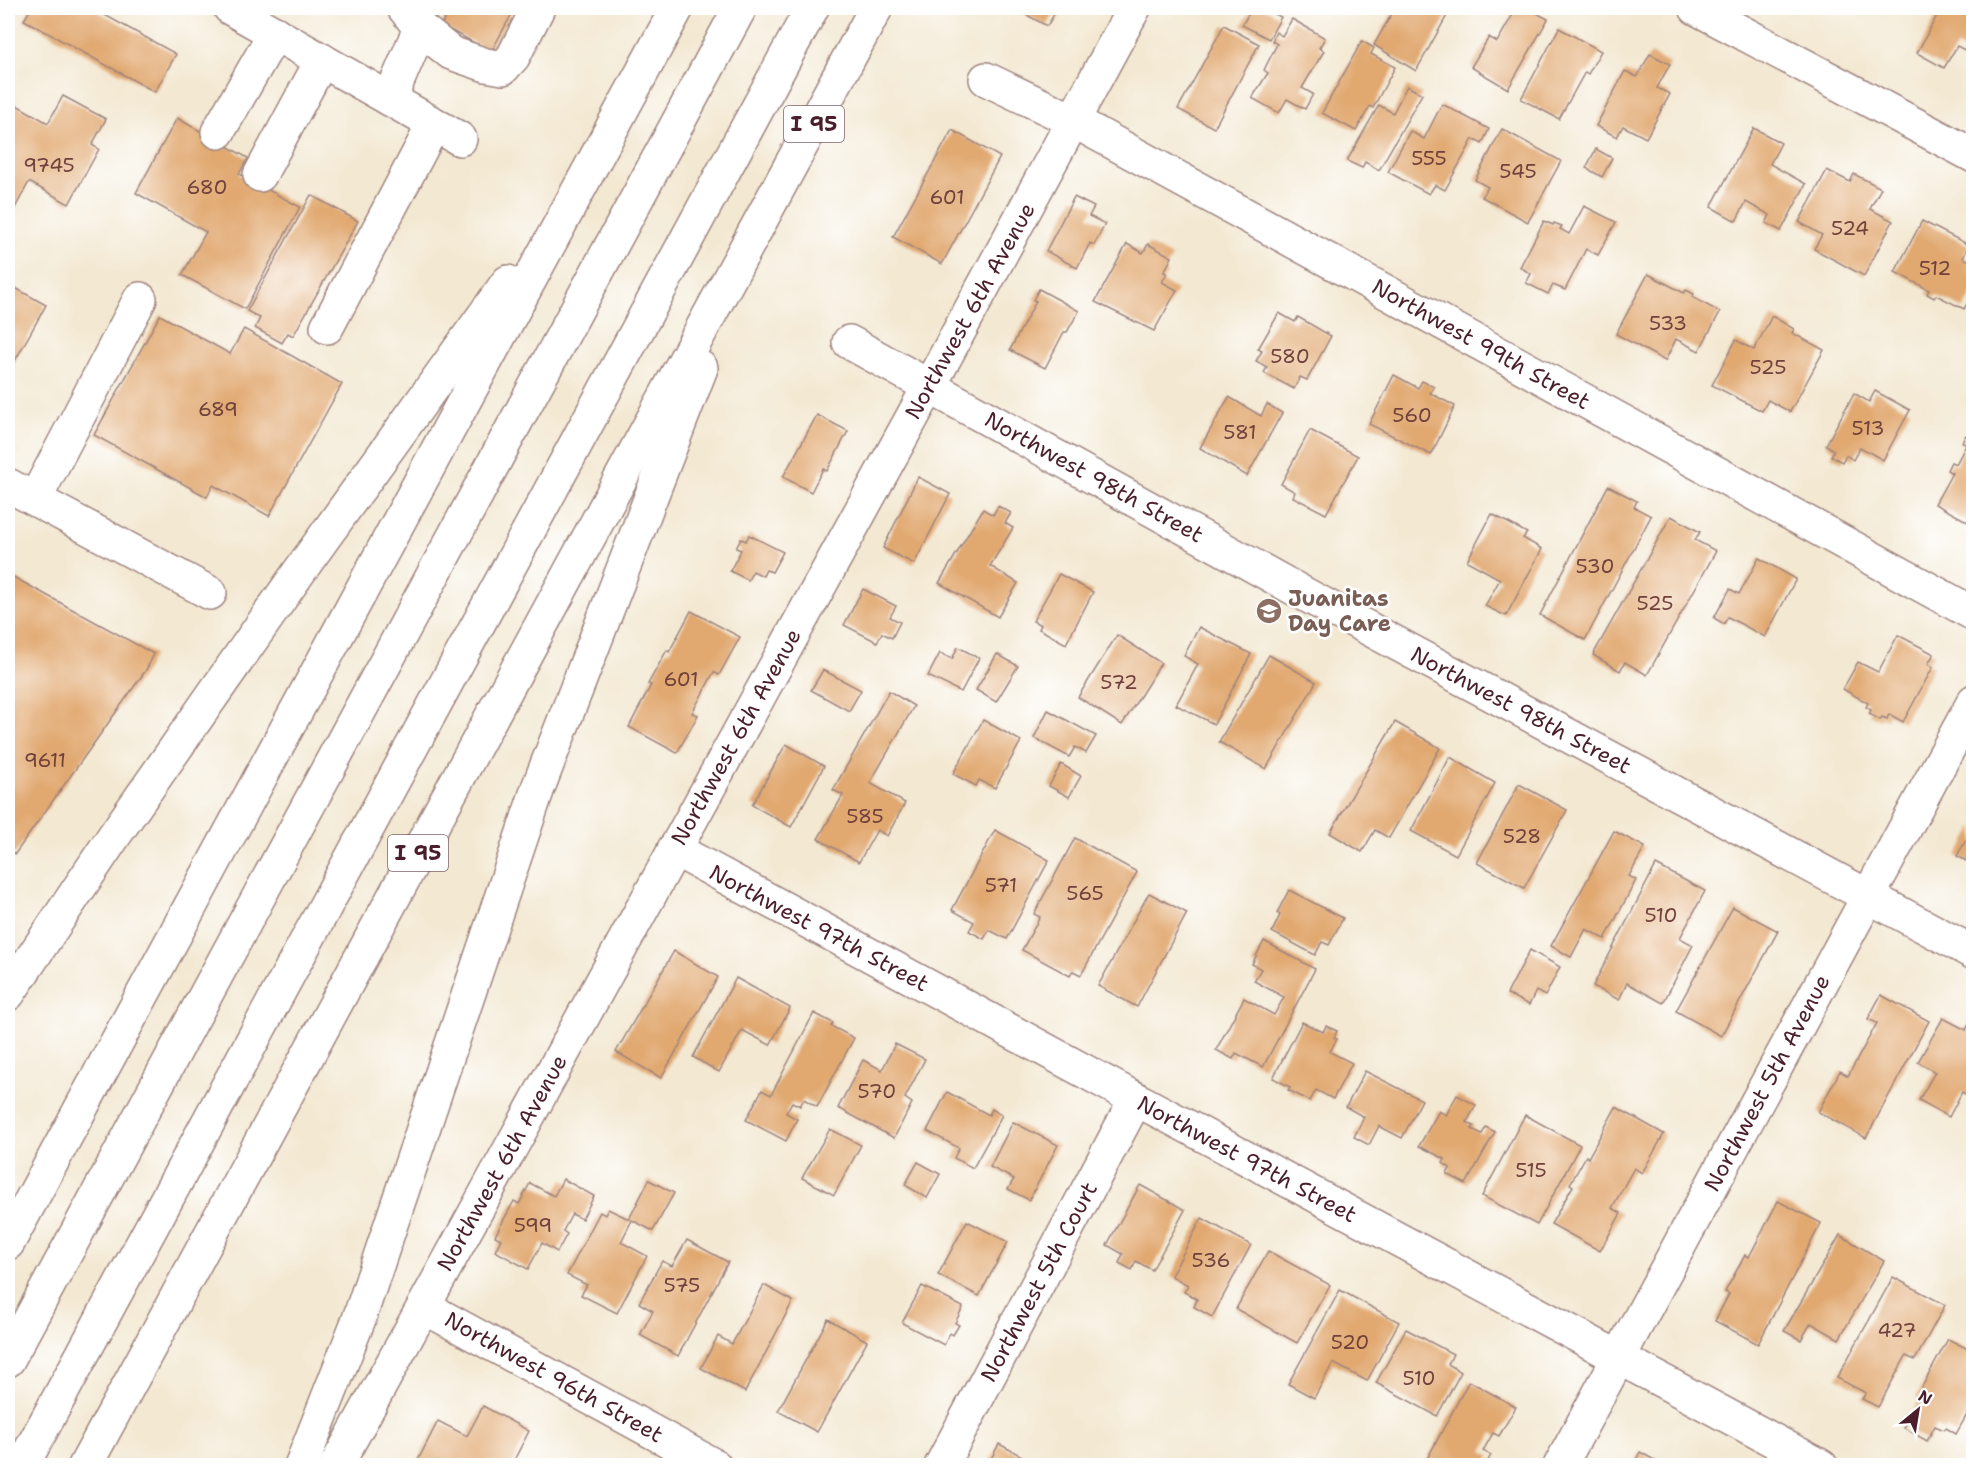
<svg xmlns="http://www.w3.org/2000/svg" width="1981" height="1473" viewBox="0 0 1981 1473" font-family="'Shantell Sans',sans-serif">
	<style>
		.building { fill: #e1a870 }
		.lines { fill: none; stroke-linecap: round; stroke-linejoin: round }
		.minor-casing { stroke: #9e847e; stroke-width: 36 }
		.highway-casing { stroke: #9e847e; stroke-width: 36 }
		.minor { stroke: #fff; stroke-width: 33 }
		.highway { stroke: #fff; stroke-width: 33 }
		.labels { text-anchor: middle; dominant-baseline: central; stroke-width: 5; stroke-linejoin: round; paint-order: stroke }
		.number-label { font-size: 20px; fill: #70413c }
		.shield { fill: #fff; stroke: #80626b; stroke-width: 1.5 }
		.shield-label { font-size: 21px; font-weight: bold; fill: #4a1f2b }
		.street-label { font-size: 22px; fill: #4a1f2b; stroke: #fff }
		.education-label { font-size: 22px; font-weight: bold; fill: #785e54; stroke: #fff; text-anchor: start }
	</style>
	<rect width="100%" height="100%" fill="#fff"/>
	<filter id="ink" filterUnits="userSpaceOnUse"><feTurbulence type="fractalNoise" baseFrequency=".0167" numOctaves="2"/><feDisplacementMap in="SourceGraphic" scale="12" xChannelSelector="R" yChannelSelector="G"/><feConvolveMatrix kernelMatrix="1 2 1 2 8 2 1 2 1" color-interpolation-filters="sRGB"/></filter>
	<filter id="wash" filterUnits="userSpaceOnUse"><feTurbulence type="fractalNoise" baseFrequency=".008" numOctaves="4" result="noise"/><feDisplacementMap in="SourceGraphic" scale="24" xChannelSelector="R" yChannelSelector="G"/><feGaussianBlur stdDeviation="1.35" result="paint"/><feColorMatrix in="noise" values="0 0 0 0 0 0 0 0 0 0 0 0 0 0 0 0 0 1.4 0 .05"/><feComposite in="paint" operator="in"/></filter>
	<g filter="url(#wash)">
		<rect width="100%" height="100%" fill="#f3e8d2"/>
		<g id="blocks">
			<!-- building -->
			<g class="building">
				<polygon points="31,8 92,8 176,54 155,92 24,20"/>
				<polygon points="451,8 515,8 491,52 441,25"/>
				<polygon points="1014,8 1058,8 1047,26"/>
				<polygon points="1252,8 1263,8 1281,17 1269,39 1242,25"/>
				<polygon points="1395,8 1410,8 1418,12 1420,8 1446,8 1450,10 1416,71 1374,45"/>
				<polygon points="1513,8 1527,8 1548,19 1508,89 1471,67 1489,37 1497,42 1512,16 1509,14"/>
				<polygon points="1941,8 1974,8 1974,55 1957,46 1944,68 1917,53"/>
				<polygon points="1292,19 1325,38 1319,48 1324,51 1302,88 1313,94 1305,109 1287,99 1279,113 1252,98 1268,73 1264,70 1277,44 1272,41 1276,32 1282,36"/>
				<polygon points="1224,25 1259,44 1214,128 1178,109"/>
				<polygon points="1559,28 1601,51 1588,74 1585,72 1559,119 1521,99"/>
				<polygon points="1362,41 1374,48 1371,54 1395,67 1373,108 1370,106 1356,131 1322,113"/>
				<polygon points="1650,54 1670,64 1657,88 1670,94 1646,138 1623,126 1617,137 1596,126 1625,71 1637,77"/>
				<polygon points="1407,86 1422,94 1379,170 1365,162 1362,168 1347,161 1379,105 1393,113"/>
				<polygon points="63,96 106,119 92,145 99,149 69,204 29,182 8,221 8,100 48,123"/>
				<polygon points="1442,104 1489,129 1482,144 1473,139 1445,190 1435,185 1429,194 1388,172 1410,131 1424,139"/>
				<polygon points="177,118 248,158 239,174 300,207 245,309 182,275 206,232 136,193"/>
				<polygon points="1754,128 1781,143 1770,164 1806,184 1781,231 1766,223 1770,215 1746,202 1736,221 1711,207"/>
				<polygon points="1502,129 1561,161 1528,222 1482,197 1488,187 1475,180"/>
				<polygon points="952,130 1000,157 942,264 893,237"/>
				<polygon points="1596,149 1612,158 1602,177 1586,168"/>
				<polygon points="1827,170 1850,182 1854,174 1881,188 1870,209 1893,221 1864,276 1814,249 1822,235 1799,222"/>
				<polygon points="311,195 358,221 293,336 288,333 282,343 255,328 260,318 247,311"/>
				<polygon points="1074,197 1094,207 1089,216 1105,224 1094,245 1090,243 1077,268 1046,251"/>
				<polygon points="1584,206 1616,222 1598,255 1586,249 1565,290 1553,285 1548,294 1526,283 1531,274 1520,267 1544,221 1553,225 1554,223 1562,226 1560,229 1569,234"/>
				<polygon points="1922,221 1969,245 1963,258 1974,263 1974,292 1964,309 1936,295 1934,298 1927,294 1929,290 1895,272"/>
				<polygon points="1127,244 1143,253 1148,244 1172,257 1164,272 1167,273 1162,282 1177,290 1154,331 1095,302"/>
				<polygon points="1648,274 1684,293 1686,290 1694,294 1692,297 1720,312 1699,351 1676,339 1665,361 1616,334"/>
				<polygon points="10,285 46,305 11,368 8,366 8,291"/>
				<polygon points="1039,289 1079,311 1067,332 1064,332 1045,368 1010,350 1036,301 1033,300"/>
				<polygon points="1279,313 1295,322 1298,317 1331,336 1307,380 1300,377 1294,389 1264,373 1267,367 1256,361 1262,351 1258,349"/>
				<polygon points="160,315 230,354 244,329 342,384 269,516 213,485 207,497 94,435"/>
				<polygon points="1772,316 1794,329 1792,333 1824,350 1790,412 1768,400 1762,411 1712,385 1736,340 1754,350"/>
				<polygon points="1394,375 1418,388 1422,381 1434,387 1430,393 1455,406 1431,455 1369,424"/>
				<polygon points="1875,391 1910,410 1883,460 1860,447 1853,460 1846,455 1842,462 1831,456 1834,450 1826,445 1854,393 1869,402"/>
				<polygon points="1229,397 1261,416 1267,404 1282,413 1247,476 1200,448"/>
				<polygon points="817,415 848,431 827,471 823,469 811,492 783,477"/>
				<polygon points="1310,430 1358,456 1326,514 1293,497 1295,492 1281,484"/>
				<polygon points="1974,431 1974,525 1935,504 1952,473 1947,470 1951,462 1956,464 1966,445 1962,442 1966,435 1970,437"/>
				<polygon points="918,477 950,494 914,564 883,548"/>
				<polygon points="1608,486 1637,501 1634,507 1651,516 1585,640 1540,615"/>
				<polygon points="998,506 1011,513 1005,523 1013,528 990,566 1018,583 998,617 939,583 983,509 993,515"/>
				<polygon points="1492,514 1527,533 1523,538 1542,549 1506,616 1485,606 1500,579 1467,561"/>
				<polygon points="1671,516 1700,532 1695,540 1716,551 1647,675 1625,662 1620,671 1593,655"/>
				<polygon points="749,535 783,552 772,572 766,570 763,576 753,571 748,580 730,571 741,550 736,548 741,539 746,541"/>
				<polygon points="1759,558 1796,579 1765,637 1728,617 1724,624 1714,618 1730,589 1739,594"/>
				<polygon points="8,574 154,654 146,670 15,854 8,849"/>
				<polygon points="1059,574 1093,592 1066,644 1039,629 1041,625 1033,621"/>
				<polygon points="863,589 896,606 890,617 900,622 892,638 882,633 877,642 844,625"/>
				<polygon points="691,611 740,637 719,675 714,672 692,713 698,715 677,753 629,727 651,685 648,684 667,650 669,652"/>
				<polygon points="1199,627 1251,654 1214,724 1176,705 1198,664 1184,656"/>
				<polygon points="1117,635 1161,663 1122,725 1078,697"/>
				<polygon points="1898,635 1934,654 1928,664 1933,667 1903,722 1889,714 1887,719 1882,717 1880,720 1869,714 1871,710 1866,707 1868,703 1843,689 1858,662 1878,672"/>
				<polygon points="958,647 979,658 961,692 928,676 940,653 952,659"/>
				<polygon points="997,654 1018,666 996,702 976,690"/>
				<polygon points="1269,655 1316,682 1266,769 1219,742"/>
				<polygon points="823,670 861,690 849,711 811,690"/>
				<polygon points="889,691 914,706 870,783 905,803 887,836 877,830 859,862 818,839 843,795 833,790"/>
				<polygon points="1048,710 1096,736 1086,753 1075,747 1069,757 1034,738"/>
				<polygon points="983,720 1021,741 995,788 979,780 976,786 953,774"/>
				<polygon points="1395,722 1440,748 1389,838 1375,830 1362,852 1330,833"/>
				<polygon points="786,744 824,766 791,827 752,805"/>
				<polygon points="1450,757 1495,783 1456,855 1411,831"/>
				<polygon points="1061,764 1081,776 1069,797 1049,786"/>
				<polygon points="1519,784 1567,810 1524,888 1477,863"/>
				<polygon points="1974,826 1974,865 1957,856"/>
				<polygon points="995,830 1049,860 1007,939 989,930 984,939 969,931 974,922 952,910"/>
				<polygon points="1614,831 1645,847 1629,876 1636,880 1605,939 1586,929 1571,957 1551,946"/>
				<polygon points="1075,838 1137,872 1081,975 1073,971 1070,976 1022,950 1040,917 1034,914"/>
				<polygon points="1656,865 1705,891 1680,938 1693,945 1663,1003 1627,983 1619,1000 1593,986"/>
				<polygon points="1289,890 1343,918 1329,945 1322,942 1315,955 1272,932 1280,915 1277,913"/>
				<polygon points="1149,893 1187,913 1137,1007 1098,986"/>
				<polygon points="1733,907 1778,931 1721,1036 1676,1011"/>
				<polygon points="1264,941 1315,969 1263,1067 1236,1053 1233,1059 1216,1050 1244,998 1274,1015 1284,997 1254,981 1261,969 1252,964"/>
				<polygon points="1530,950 1560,967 1545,996 1536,991 1529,1005 1507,994"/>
				<polygon points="674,951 718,977 661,1078 616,1052"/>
				<polygon points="736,978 790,1008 770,1045 742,1030 719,1072 693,1057"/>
				<polygon points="1881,995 1929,1021 1866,1138 1818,1112 1840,1071 1848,1076 1877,1023 1868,1019"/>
				<polygon points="814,1013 833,1023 831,1026 854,1038 817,1107 804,1099 800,1106 792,1102 786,1113 797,1119 786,1141 746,1120 762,1090 771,1095"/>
				<polygon points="1943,1018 1966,1030 1971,1020 1974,1021 1974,1096 1972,1098 1962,1092 1949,1117 1919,1100 1935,1072 1918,1062"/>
				<polygon points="1302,1022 1323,1032 1326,1026 1337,1031 1334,1038 1337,1039 1330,1052 1352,1063 1333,1099 1316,1090 1310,1101 1288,1090 1290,1087 1273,1078"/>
				<polygon points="895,1044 925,1059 905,1098 912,1103 894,1138 838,1108 863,1060 882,1070"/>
				<polygon points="1365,1071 1422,1100 1402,1138 1379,1126 1369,1145 1354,1137 1364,1117 1346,1107"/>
				<polygon points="947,1092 989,1115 992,1109 1002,1115 973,1168 954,1158 959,1148 927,1131"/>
				<polygon points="1457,1095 1476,1105 1467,1122 1474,1126 1472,1129 1482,1134 1486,1127 1495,1132 1466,1184 1447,1174 1450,1168 1443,1163 1445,1159 1419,1146 1439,1111 1446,1115"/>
				<polygon points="1616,1107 1664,1134 1642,1173 1634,1168 1612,1208 1621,1213 1600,1251 1551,1224 1573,1186 1570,1184 1586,1156 1588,1158"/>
				<polygon points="1525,1115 1580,1145 1537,1225 1482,1196"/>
				<polygon points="1013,1122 1058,1145 1029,1200 1008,1189 1014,1179 990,1167"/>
				<polygon points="830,1129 861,1145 834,1195 802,1178"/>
				<polygon points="918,1162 940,1174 927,1198 905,1185"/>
				<polygon points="563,1179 594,1196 582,1219 572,1214 563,1231 567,1234 557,1252 542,1243 528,1269 495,1251 501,1239 495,1236 514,1201 519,1204 530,1183 554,1196"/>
				<polygon points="649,1180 674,1193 653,1231 632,1220 621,1242 647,1256 617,1313 581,1295 587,1285 567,1275 600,1212 605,1215 608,1209 629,1219"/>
				<polygon points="1140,1185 1185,1210 1152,1270 1136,1261 1132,1270 1119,1263 1123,1254 1107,1245"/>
				<polygon points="1778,1201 1821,1223 1758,1344 1715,1321 1729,1294 1725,1292 1745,1255 1749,1257"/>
				<polygon points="1202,1218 1251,1245 1212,1317 1194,1307 1197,1299 1184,1292 1188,1285 1171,1276"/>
				<polygon points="967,1221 1008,1242 979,1296 938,1275"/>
				<polygon points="1840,1235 1884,1261 1839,1339 1811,1323 1801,1340 1784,1331"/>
				<polygon points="687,1240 728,1262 678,1356 640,1335 653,1311 639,1303 662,1261 672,1266"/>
				<polygon points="1268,1251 1330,1285 1297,1343 1236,1309"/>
				<polygon points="1893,1277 1945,1305 1915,1360 1906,1356 1878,1407 1862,1399 1866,1393 1837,1378"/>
				<polygon points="764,1285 793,1301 745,1392 701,1368 718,1336 732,1344"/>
				<polygon points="922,1286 963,1307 955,1323 959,1325 953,1335 950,1333 944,1345 902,1323"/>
				<polygon points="1340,1290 1399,1322 1367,1381 1333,1363 1314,1398 1288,1384"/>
				<polygon points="828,1319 867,1341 817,1432 778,1411"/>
				<polygon points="1406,1329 1453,1354 1448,1364 1461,1372 1437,1416 1376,1383"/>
				<polygon points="1948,1339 1974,1352 1974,1402 1956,1434 1946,1428 1944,1430 1935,1426 1927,1441 1904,1428 1919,1400 1916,1398"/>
				<polygon points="1469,1381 1516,1407 1499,1436 1493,1433 1483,1451 1491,1455 1485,1466 1435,1466 1426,1461"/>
				<polygon points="483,1406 529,1431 511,1466 415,1466 438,1421 467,1436"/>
				<polygon points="999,1444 1022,1456 1017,1466 987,1466"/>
				<polygon points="1640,1452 1665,1466 1633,1466"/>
			</g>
		</g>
	</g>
	<g filter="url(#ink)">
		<use href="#blocks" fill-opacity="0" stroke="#9e847e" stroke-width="1.5"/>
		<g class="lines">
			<!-- minor casing -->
			<g class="minor-casing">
				<g id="minor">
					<polyline points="230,8 460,139"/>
					<polyline points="1696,8 1974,156"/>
					<polyline points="420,28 451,53 486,65 503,68 513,57 538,8"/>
					<polyline points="986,79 1074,121 1974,614"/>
					<polyline points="390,99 420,28 404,8"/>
					<polyline points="218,132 275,33"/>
					<polyline points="260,175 322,60"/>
					<polyline points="327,327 434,124"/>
					<polyline points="849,342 1308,596 1974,953"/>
					<polyline points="8,485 210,593"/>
					<polyline points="35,499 140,299"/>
					<polyline points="674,849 1136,1099 1821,1466"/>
					<polyline points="424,1307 715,1466"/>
					<polyline points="336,1466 930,385 1134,8"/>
					<polyline points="941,1466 1136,1099"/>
					<polyline points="1560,1466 1974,701"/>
				</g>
			</g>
			<!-- highway casing -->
			<g class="highway-casing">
				<g id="highway">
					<polyline points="8,994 114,836 299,572 508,282"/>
					<polyline points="8,1243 677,8"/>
					<polyline points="8,1360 740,8"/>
					<polyline points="22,1466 812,8"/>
					<polyline points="85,1466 876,8"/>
					<polyline points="301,1466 359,1319 538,788 701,368"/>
				</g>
			</g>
			<!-- minor -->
			<use href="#minor" class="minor"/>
			<!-- highway -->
			<use href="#highway" class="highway"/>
		</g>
	</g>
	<!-- icons -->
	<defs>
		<g id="school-disc" transform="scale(1.35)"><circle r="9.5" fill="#8d6e63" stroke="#fff"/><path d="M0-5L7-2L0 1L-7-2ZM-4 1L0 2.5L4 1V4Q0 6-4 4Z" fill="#fff"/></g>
	</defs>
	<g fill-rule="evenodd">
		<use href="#school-disc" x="1269" y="611"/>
	</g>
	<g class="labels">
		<!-- number labels -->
		<g class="number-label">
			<text x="1429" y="158">555</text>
			<text x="49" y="165">9745</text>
			<text x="1518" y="171">545</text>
			<text x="207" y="187">680</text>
			<text x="947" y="197">601</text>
			<text x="1850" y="228">524</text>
			<text x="1935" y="268">512</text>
			<text x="1668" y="323">533</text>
			<text x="1290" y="356">580</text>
			<text x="1768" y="367">525</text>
			<text x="218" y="409">689</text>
			<text x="1412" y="415">560</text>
			<text x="1868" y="428">513</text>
			<text x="1240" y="432">581</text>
			<text x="1595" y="566">530</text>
			<text x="1655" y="603">525</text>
			<text x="681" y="679">601</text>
			<text x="1119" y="682">572</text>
			<text x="45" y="760">9611</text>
			<text x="865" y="816">585</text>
			<text x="1522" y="836">528</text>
			<text x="1001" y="885">571</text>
			<text x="1085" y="893">565</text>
			<text x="1661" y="915">510</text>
			<text x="877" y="1091">570</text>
			<text x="1531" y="1170">515</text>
			<text x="533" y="1225">599</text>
			<text x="1211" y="1260">536</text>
			<text x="682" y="1285">575</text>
			<text x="1897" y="1330">427</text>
			<text x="1350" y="1342">520</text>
			<text x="1419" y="1378">510</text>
		</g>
		<!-- shield labels -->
		<g class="shield">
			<rect x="784" y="106" width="60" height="36" rx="4.5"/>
			<rect x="388" y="835" width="60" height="36" rx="4.5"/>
		</g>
		<g class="shield-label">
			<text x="814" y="124">I 95</text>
			<text x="418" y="853">I 95</text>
		</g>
		<!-- street labels -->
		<g class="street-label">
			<text transform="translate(970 311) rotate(-61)">Northwest 6th Avenue</text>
			<text transform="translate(1481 344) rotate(29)">Northwest 99th Street</text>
			<text transform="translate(1094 477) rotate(29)">Northwest 98th Street</text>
			<text transform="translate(1521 710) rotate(28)">Northwest 98th Street</text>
			<text transform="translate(736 737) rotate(-61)">Northwest 6th Avenue</text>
			<text transform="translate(819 928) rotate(28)">Northwest 97th Street</text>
			<text transform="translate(1767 1083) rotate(-62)">Northwest 5th Avenue</text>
			<text transform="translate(1247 1159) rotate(28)">Northwest 97th Street</text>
			<text transform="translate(502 1163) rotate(-61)">Northwest 6th Avenue</text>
			<text transform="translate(1039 1282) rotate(-62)">Northwest 5th Court</text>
			<text transform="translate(554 1377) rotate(29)">Northwest 96th Street</text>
		</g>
		<!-- education labels -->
		<g class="education-label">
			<text x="1288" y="598">Juanitas<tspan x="1288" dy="25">Day Care</tspan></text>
		</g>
	</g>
	<!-- margin -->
	<rect width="1981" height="1473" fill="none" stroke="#fff" stroke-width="30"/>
	<!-- north arrow -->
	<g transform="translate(1918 1410) rotate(30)" stroke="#ffffff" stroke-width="4.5" paint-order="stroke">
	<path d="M0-4.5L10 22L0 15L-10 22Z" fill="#4a1f2b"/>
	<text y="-9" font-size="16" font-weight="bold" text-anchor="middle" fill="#4a1f2b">N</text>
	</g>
</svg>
